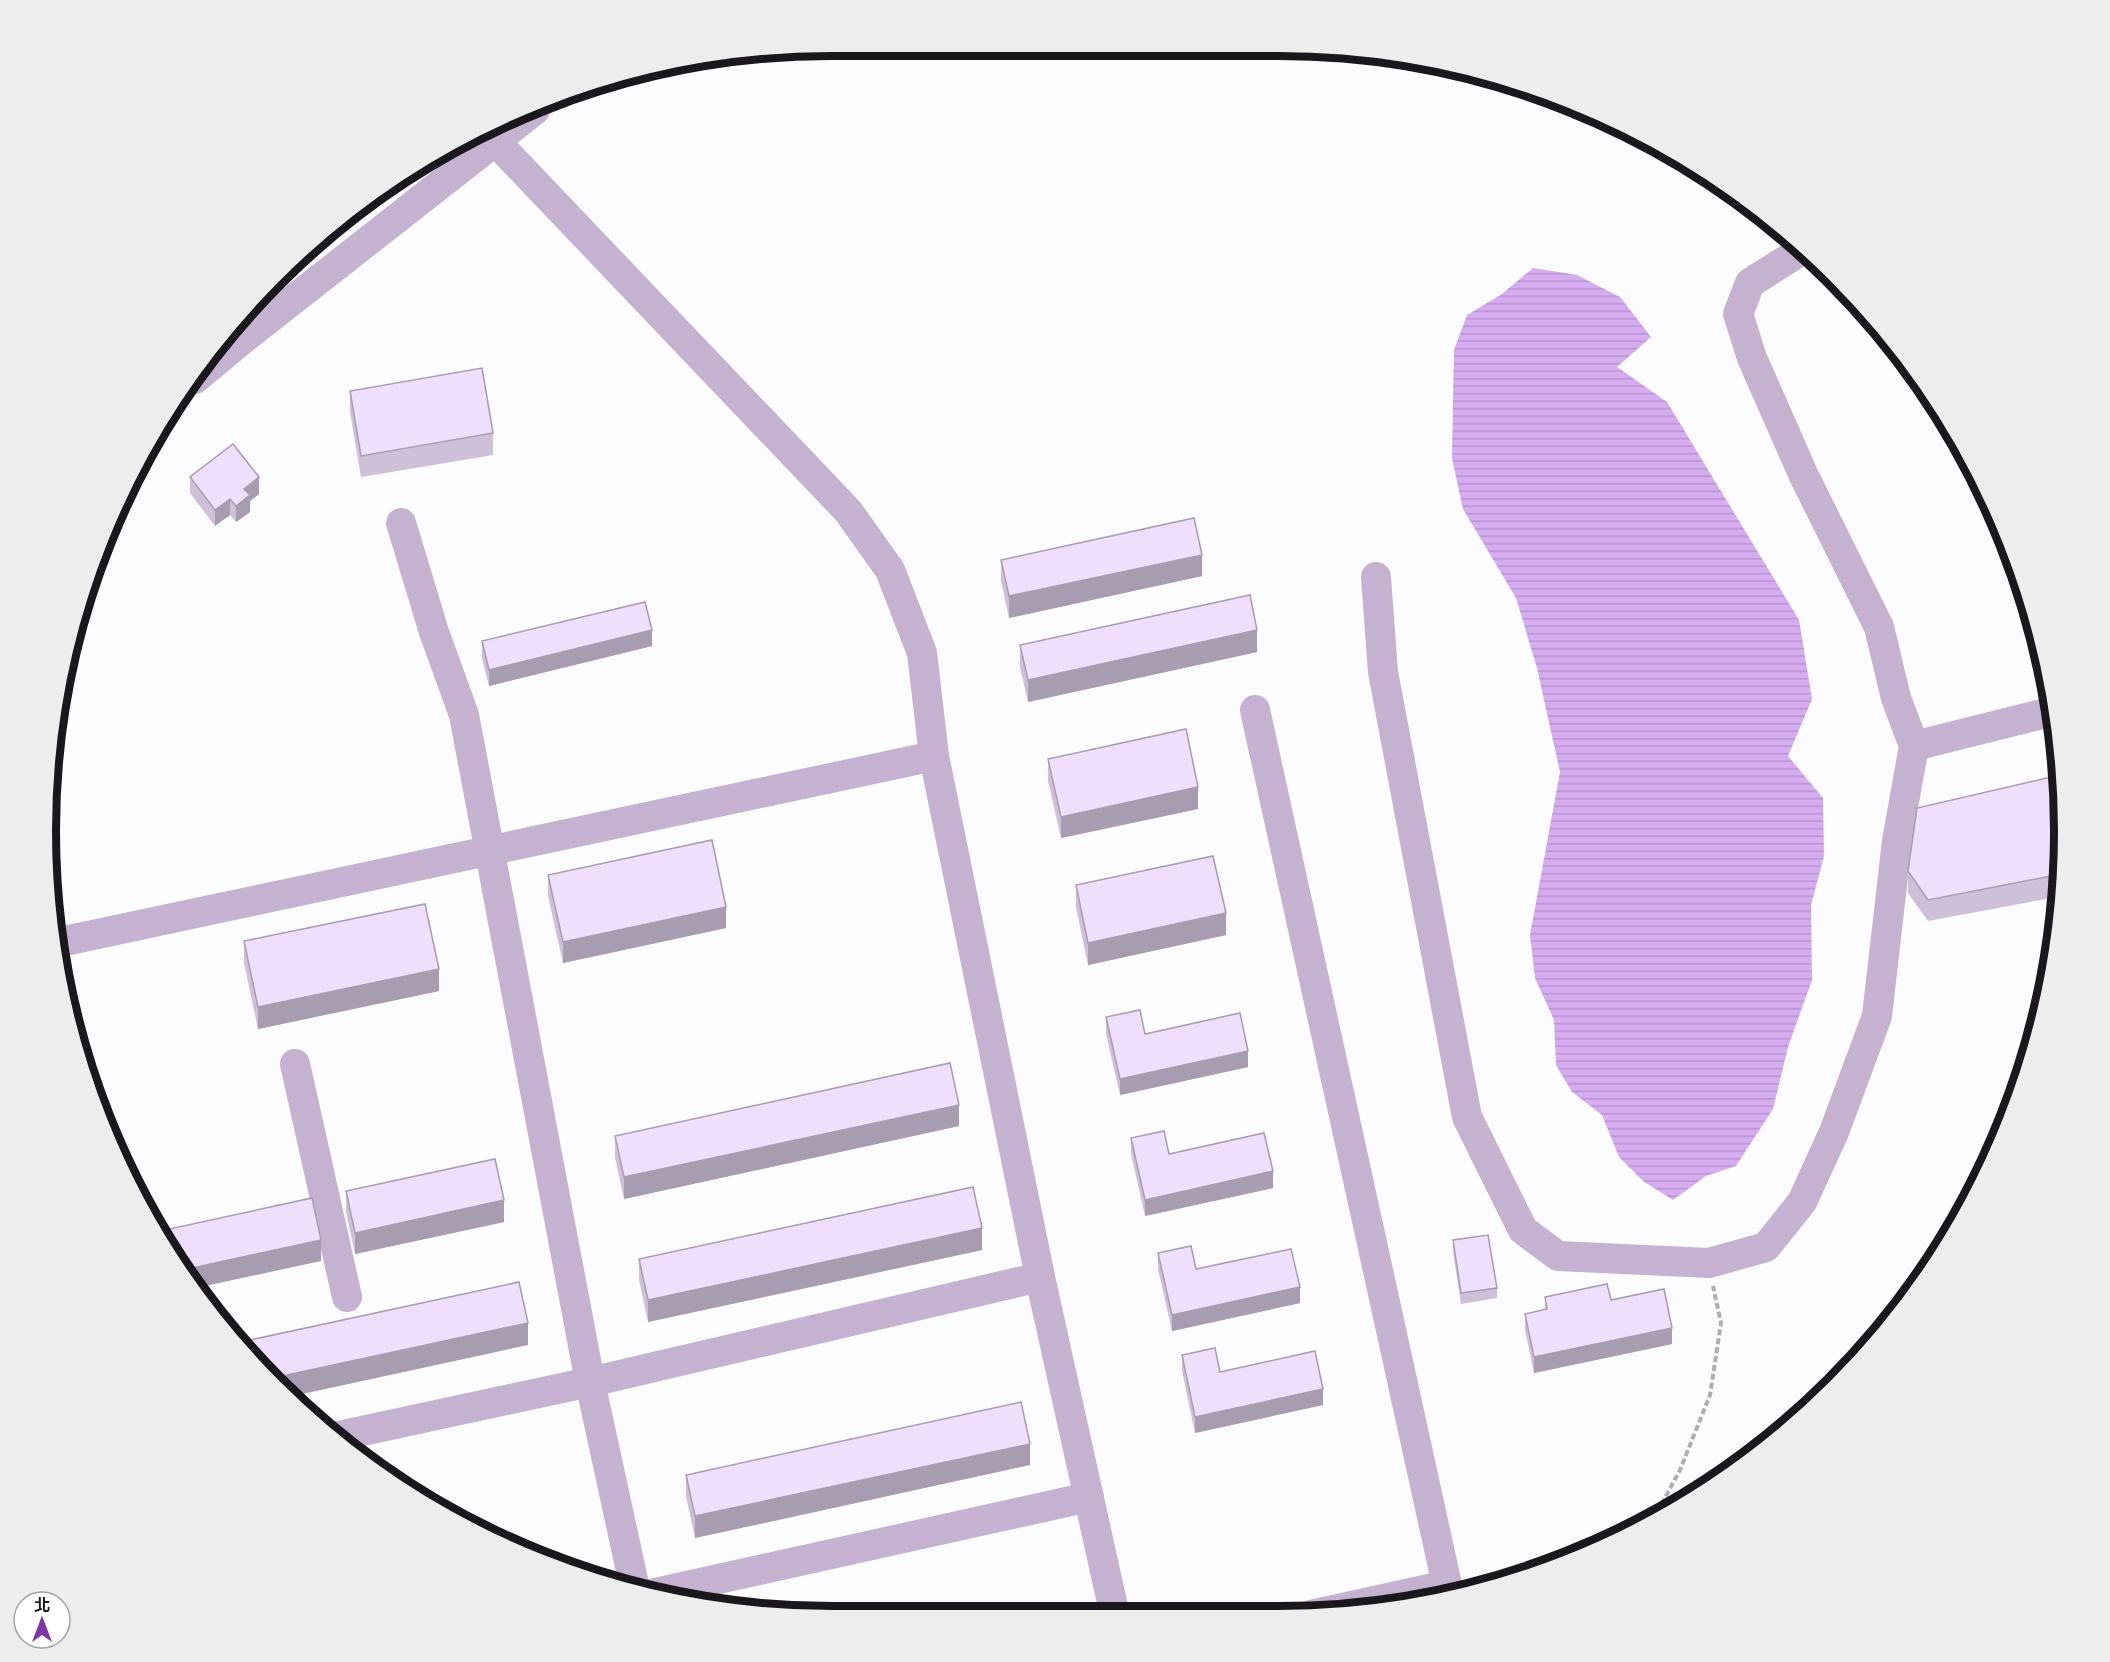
<svg xmlns="http://www.w3.org/2000/svg" width="2110" height="1662" viewBox="0 0 2110 1662" font-family="Inter,'Noto Sans TC',sans-serif">
	<style>
		.water { fill: url(#water-rules) }
		.lines { fill: none; stroke-linecap: round; stroke-linejoin: round }
		.path { stroke: #b0aeb2; stroke-width: 4; stroke-dasharray: 6 3; stroke-linecap: butt }
		.minor { stroke: #c4b2d0; stroke-width: 30 }
		.wall { fill: #cec0d9 }
		.shaded-wall { fill: #a89cb0 }
		.building { fill: #f0dffc; stroke: #a89cb0; stroke-width: 1.5 }
		.rim { fill: none; stroke: #1b181d; stroke-width: 8 }
	</style>
	<defs>
		<pattern id="water-rules" width="6" height="5" patternUnits="userSpaceOnUse" patternTransform="scale(1.5)"><rect width="6" height="5" fill="#d6acf1"/><path d="M0 2.5h6" fill="none" stroke="#b793ce"/></pattern>
	</defs>
	<rect width="100%" height="100%" fill="#fcfbfe"/>
	<!-- water -->
	<polygon class="water" points="1533,268 1577,275 1620,297 1651,337 1617,367 1667,402 1799,620 1812,699 1788,756 1823,798 1824,856 1811,905 1812,980 1788,1047 1773,1109 1736,1166 1706,1176 1673,1200 1643,1181 1619,1157 1602,1115 1572,1092 1556,1065 1554,1020 1535,978 1530,935 1560,772 1537,668 1516,598 1463,509 1452,458 1454,350 1467,315 1502,294"/>
	<g class="lines">
		<!-- path -->
		<polyline class="path" points="1653,1520 1680,1470 1710,1395 1721,1323 1713,1286"/>
		<!-- minor -->
		<g class="minor">
			<polyline points="488,130 496,142 848,511 890,570 922,653 934,756 1040,1277 1115,1616"/>
			<polyline points="195,379 243,339 535,110"/>
			<polyline points="401,523 434,632 464,715 590,1382 635,1589"/>
			<polyline points="1376,577 1383,672 1467,1117 1523,1230 1558,1256 1709,1263 1766,1247 1802,1202 1834,1132 1877,1016 1897,841 1914,746 1896,698 1879,627 1804,476 1752,358 1738,314 1750,283 1805,248"/>
			<polyline points="1255,710 1447,1585 1311,1615"/>
			<polyline points="1914,746 2054,711"/>
			<polyline points="60,942 934,756"/>
			<polyline points="295,1064 347,1297"/>
			<polyline points="339,1436 590,1382 1040,1277"/>
			<polyline points="651,1594 1089,1497"/>
		</g>
	</g>
	<!-- wall -->
	<g class="wall">
		<polygon points="350,391 493,433 493,455 361,477 350,412"/>
		<polygon points="190,477 259,494 250,501 250,512 236,522 230,515 215,526 190,493"/>
		<polygon points="1001,560 1202,576 1009,618 1001,581"/>
		<polygon points="482,641 652,646 489,686 482,658"/>
		<polygon points="1020,645 1257,652 1028,702 1020,667"/>
		<polygon points="1048,759 1198,809 1061,838 1048,781"/>
		<polygon points="2060,775 2056,897 1928,921 1908,893 1908,871"/>
		<polygon points="548,875 726,928 563,963 548,896"/>
		<polygon points="1076,885 1226,935 1088,965 1076,907"/>
		<polygon points="244,941 439,991 258,1029 244,963"/>
		<polygon points="1106,1017 1145,1034 1248,1067 1120,1095 1106,1034"/>
		<polygon points="959,1126 624,1199 615,1157 615,1136"/>
		<polygon points="1131,1138 1169,1154 1273,1188 1145,1216 1131,1154"/>
		<polygon points="346,1191 504,1222 355,1254 346,1212"/>
		<polygon points="1453,1240 1497,1288 1497,1298 1461,1304 1453,1251"/>
		<polygon points="982,1250 648,1322 639,1280 639,1259"/>
		<polygon points="1158,1253 1196,1269 1300,1303 1172,1331 1158,1269"/>
		<polygon points="1545,1297 1611,1300 1672,1344 1534,1373 1525,1330 1525,1314 1545,1310"/>
		<polygon points="1182,1355 1220,1372 1323,1405 1195,1433 1182,1371"/>
		<polygon points="1030,1465 695,1538 686,1496 686,1475"/>
	</g>
	<!-- shaded-wall -->
	<g class="shaded-wall">
		<polygon points="259,477 259,494 250,501 250,512 236,522 236,506 244,489"/>
		<polygon points="230,499 230,515 215,526 215,510"/>
		<polygon points="1202,555 1202,576 1009,618 1009,596"/>
		<polygon points="652,630 652,646 489,686 489,670"/>
		<polygon points="1257,630 1257,652 1028,702 1028,680"/>
		<polygon points="1198,787 1198,809 1061,838 1061,817"/>
		<polygon points="2063,859 2063,879 2056,897 2056,875"/>
		<polygon points="726,907 726,928 563,963 563,942"/>
		<polygon points="1226,913 1226,935 1088,965 1088,943"/>
		<polygon points="439,969 439,991 258,1029 258,1007"/>
		<polygon points="1248,1051 1248,1067 1120,1095 1120,1079"/>
		<polygon points="959,1105 959,1126 624,1199 624,1177"/>
		<polygon points="1273,1171 1273,1188 1145,1216 1145,1200"/>
		<polygon points="504,1200 504,1222 355,1254 355,1233"/>
		<polygon points="982,1228 982,1250 648,1322 648,1300"/>
		<polygon points="321,1240 321,1261 196,1288 183,1270"/>
		<polygon points="1300,1287 1300,1303 1172,1331 1172,1315"/>
		<polygon points="528,1323 528,1345 293,1396 273,1378"/>
		<polygon points="1672,1328 1672,1344 1534,1373 1534,1357"/>
		<polygon points="1323,1389 1323,1405 1195,1433 1195,1417"/>
		<polygon points="1030,1444 1030,1465 695,1538 695,1516"/>
	</g>
	<!-- building -->
	<g class="building">
		<polygon points="482,368 493,433 361,456 350,391"/>
		<polygon points="233,444 259,477 244,489 250,495 236,506 230,499 215,510 190,477"/>
		<polygon points="1194,518 1202,555 1009,596 1001,560"/>
		<polygon points="1250,595 1257,630 1028,680 1020,645"/>
		<polygon points="645,602 652,630 489,670 482,641"/>
		<polygon points="1186,729 1198,787 1061,817 1048,759"/>
		<polygon points="2060,775 2063,859 2056,875 1928,900 1908,871 1917,808"/>
		<polygon points="712,840 726,907 563,942 548,875"/>
		<polygon points="1213,856 1226,913 1088,943 1076,885"/>
		<polygon points="425,904 439,969 258,1007 244,941"/>
		<polygon points="1140,1010 1145,1034 1240,1013 1248,1051 1120,1079 1106,1017"/>
		<polygon points="950,1063 959,1105 624,1177 615,1136"/>
		<polygon points="1164,1131 1169,1154 1264,1133 1273,1171 1145,1200 1131,1138"/>
		<polygon points="495,1159 504,1200 355,1233 346,1191"/>
		<polygon points="973,1187 982,1228 648,1300 639,1259"/>
		<polygon points="312,1198 321,1240 183,1270 162,1241 160,1231"/>
		<polygon points="1488,1235 1497,1288 1461,1293 1453,1240"/>
		<polygon points="1191,1246 1196,1269 1291,1249 1300,1287 1172,1315 1158,1253"/>
		<polygon points="519,1282 528,1323 273,1378 240,1350 236,1343"/>
		<polygon points="1607,1284 1611,1300 1664,1289 1672,1328 1534,1357 1525,1314 1547,1309 1545,1297"/>
		<polygon points="1215,1348 1220,1372 1315,1351 1323,1389 1195,1417 1182,1355"/>
		<polygon points="1021,1402 1030,1444 695,1516 686,1475"/>
	</g>
	<!-- crop -->
	<path d="M0 0H2110V1662H0ZM831 56H1279A775 775 0 0 1 2054 831V831A775 775 0 0 1 1279 1606H831A775 775 0 0 1 56 831V831A775 775 0 0 1 831 56Z" fill="#ededed" fill-rule="evenodd"/>
	<path class="rim" d="M831 56H1279A775 775 0 0 1 2054 831V831A775 775 0 0 1 1279 1606H831A775 775 0 0 1 56 831V831A775 775 0 0 1 831 56Z"/>
	<!-- north arrow -->
	<g transform="translate(42 1620)"><circle r="28" fill="#ffffff" stroke="#a4a3a5" stroke-width="1.5"/>
	<path d="M0-4.5L10 22L0 15L-10 22Z" fill="#8035a6"/>
	<text y="-9" font-size="16" font-weight="bold" text-anchor="middle" fill="#1b181d">北</text>
	</g>
</svg>
